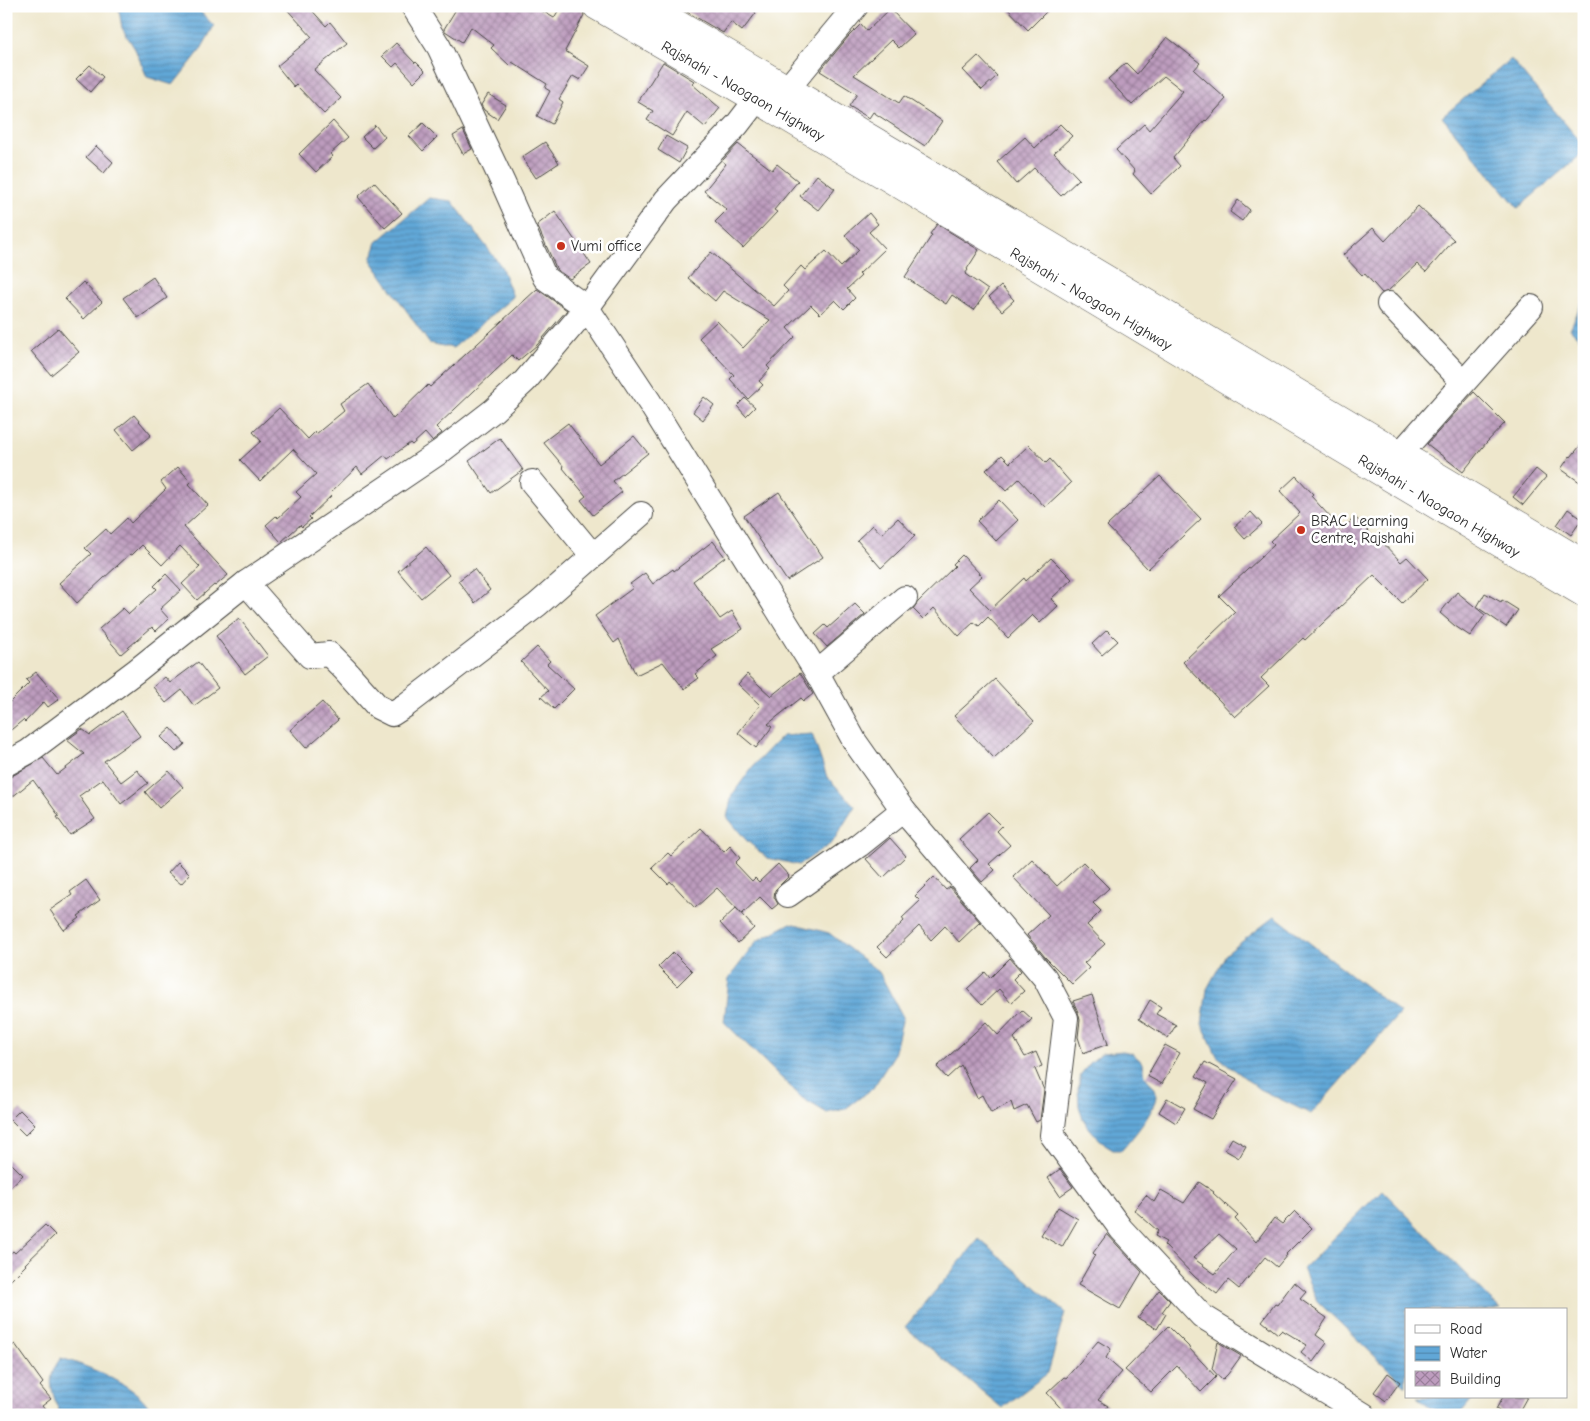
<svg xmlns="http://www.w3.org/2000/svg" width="1590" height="1421" viewBox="0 0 1590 1421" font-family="'Comic Neue',sans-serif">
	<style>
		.water { fill: url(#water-rules); stroke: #466981 }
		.building { fill: url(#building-cross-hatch); fill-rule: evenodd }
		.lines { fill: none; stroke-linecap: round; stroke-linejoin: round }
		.minor-casing { stroke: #484743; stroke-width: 26 }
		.major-casing { stroke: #484743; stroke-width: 29 }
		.minor { stroke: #fff; stroke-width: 24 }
		.major { stroke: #fff; stroke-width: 28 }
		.poi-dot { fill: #c8321e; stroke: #fff; stroke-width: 2 }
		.labels { text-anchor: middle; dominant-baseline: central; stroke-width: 5; stroke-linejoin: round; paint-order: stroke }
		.street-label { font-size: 15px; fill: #2b2b2b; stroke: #fff }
		.poi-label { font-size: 15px; fill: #2b2b2b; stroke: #fff; text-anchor: start }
	</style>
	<defs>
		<pattern id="water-rules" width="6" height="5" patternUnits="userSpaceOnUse" patternTransform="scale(1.25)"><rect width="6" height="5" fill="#61a7d7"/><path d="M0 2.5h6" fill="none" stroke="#5088af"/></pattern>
		<pattern id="building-cross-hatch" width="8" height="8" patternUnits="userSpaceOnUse" patternTransform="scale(1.25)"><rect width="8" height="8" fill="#bd9cbe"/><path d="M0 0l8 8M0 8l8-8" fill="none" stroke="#9a7f9b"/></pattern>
	</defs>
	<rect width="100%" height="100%" fill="#fff"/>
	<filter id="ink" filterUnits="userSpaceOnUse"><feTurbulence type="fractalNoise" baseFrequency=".02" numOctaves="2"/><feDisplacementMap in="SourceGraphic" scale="10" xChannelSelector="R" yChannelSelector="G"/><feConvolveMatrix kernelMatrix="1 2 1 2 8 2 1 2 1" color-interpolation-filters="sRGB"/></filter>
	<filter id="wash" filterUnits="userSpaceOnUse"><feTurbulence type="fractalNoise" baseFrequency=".0096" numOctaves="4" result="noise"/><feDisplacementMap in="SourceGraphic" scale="20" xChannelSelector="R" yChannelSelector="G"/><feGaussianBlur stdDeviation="1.12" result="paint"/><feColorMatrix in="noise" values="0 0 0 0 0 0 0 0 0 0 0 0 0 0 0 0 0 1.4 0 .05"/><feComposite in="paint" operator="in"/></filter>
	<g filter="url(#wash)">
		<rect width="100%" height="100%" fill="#eee7cc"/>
		<!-- water -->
		<g class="water">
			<polygon points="129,6 195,6 214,26 200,51 173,85 147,77 135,49 122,28 119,10"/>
			<polygon points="1511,59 1584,146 1584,152 1518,208 1442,117"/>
			<polygon points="429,198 452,201 501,266 513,297 453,348 429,343 371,260 377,242"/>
			<polygon points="1584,298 1584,342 1570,329"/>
			<polygon points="812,734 827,777 855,806 832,843 799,865 767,858 746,840 727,817 732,795 753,766 782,736"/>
			<polygon points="1275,916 1400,1013 1311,1114 1259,1089 1217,1056 1202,1024 1207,989 1226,954"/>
			<polygon points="791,923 829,933 879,972 903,1017 894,1055 873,1088 845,1109 827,1113 802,1098 724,1022 729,978 757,941"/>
			<path d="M1123,1051L1132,1053L1143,1063C1144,1067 1144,1071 1145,1075C1147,1082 1155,1084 1156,1092C1158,1109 1133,1137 1122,1150H1113L1105,1145L1090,1129L1083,1119L1079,1106L1078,1089L1081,1074L1090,1063L1102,1053Z"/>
			<polygon points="1382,1190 1501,1310 1406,1310 1406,1386 1317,1301 1303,1269"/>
			<polygon points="979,1239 1065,1312 1048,1373 1002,1408 905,1327"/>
			<path d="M61,1358C87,1366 142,1386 152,1413L150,1415H60C53,1392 44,1379 61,1358Z"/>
			<path d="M1417,1397H1474L1459,1415C1440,1415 1431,1410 1417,1397Z"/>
		</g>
		<g id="blocks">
			<!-- building -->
			<g class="building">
				<polygon points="284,6 308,6 326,26 330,22 347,43 314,70 341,98 324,114 296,85 294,87 277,66 312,37"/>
				<polygon points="458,6 534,6 554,18 561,6 581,6 584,15 565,51 589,66 580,80 573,76 559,99 563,102 552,124 537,116 550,91 545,88 547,84 512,62 509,65 491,48 494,45 471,27 462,42 445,31 444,29"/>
				<polygon points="677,6 748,6 756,13 742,31 731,22 723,33"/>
				<polygon points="1005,6 1052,6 1028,30"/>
				<polygon points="890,9 914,34 899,48 891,40 854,75 899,103 904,96 942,121 925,146 873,112 869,118 849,106 857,94 820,71 848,37 861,24 867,31"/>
				<polygon points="1167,37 1200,63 1194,70 1226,99 1206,121 1205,120 1173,158 1180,166 1151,194 1133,174 1135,171 1116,150 1144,124 1149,130 1183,91 1164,76 1132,105 1108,79 1126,63 1137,74"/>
				<polygon points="396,43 415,63 416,62 425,71 414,82 397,63 393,67 382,56"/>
				<polygon points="978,56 997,76 982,90 963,70"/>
				<polygon points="663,62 694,81 692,84 720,108 705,127 687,112 672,136 647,120 653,111 638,102"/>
				<polygon points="90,65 103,77 90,92 76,79"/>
				<polygon points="488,94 506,105 497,119 484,110 481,105"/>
				<polygon points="333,121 348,138 330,154 333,156 316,172 299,154"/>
				<polygon points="423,123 437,137 423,151 409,136"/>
				<polygon points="1060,124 1072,136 1054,153 1079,179 1061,196 1034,168 1016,184 997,162 1025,137 1035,148"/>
				<polygon points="375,125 385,137 373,148 362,137"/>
				<polygon points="463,130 472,149 463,154 453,136"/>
				<polygon points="666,136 687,148 679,163 658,150"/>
				<polygon points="545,142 559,163 536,178 522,157"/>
				<polygon points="738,144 772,170 777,164 798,181 774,210 777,212 743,248 715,222 727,210 704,191 726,164 722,161"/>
				<polygon points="96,146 113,162 104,173 86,157"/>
				<polygon points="817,175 835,189 818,210 800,196"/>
				<polygon points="374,182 402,213 385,228 358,197"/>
				<polygon points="1238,200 1250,210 1242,221 1230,212"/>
				<polygon points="1418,206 1454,240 1426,272 1417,264 1388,291 1382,293 1364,273 1362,275 1343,255 1373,228 1385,241"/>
				<polygon points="555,211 591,264 570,279 557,270 537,225"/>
				<polygon points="869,213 878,224 869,232 885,249 859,274 861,276 847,289 855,298 844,309 835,300 820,314 811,305 787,328 795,337 767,366 770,369 759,381 763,385 748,399 730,379 734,375 699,338 717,321 743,348 770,320 723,291 715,301 688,278 711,252 774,306 788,291 783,286 801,266 805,270 826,251 841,267 859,250 845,235"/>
				<polygon points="937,224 979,250 967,269 968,270 965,274 988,290 974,310 952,295 946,304 905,277 932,235 930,234"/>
				<polygon points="153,277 167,298 138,318 123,298"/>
				<polygon points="83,282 102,302 84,319 65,299"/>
				<polygon points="1001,286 1014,300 1002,311 989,297"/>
				<polygon points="537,289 567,310 537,345 518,361 512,355 436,427 442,433 433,440 432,441 425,433 412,445 410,443 388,459 385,455 362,474 357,467 330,493 332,495 309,517 311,519 302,527 300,525 281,542 266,525 276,516 278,518 301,497 296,492 316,474 293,449 260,481 240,460 261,441 253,432 279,408 308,439 315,432 316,434 344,411 340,404 368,384 393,419 428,385 430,387"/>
				<polygon points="58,328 79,352 51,375 31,351"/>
				<polygon points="1474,392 1505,423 1486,443 1463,472 1427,444"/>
				<polygon points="704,397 714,405 703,420 693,412"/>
				<polygon points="745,398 755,407 746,416 737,406"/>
				<polygon points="134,415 151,435 133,450 116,430"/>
				<polygon points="568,423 599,464 634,436 648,453 613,481 622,492 593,515 581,500 586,496 563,468 564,467 543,442"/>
				<polygon points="500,438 523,470 491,493 469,461"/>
				<polygon points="1584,441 1584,485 1561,469 1570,456 1571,457"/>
				<polygon points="1029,445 1046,463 1050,459 1071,483 1045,507 1019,479 1006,491 986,470 1002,455 1010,463"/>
				<polygon points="178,467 191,482 189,484 208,505 184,527 228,575 215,586 214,585 197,600 182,584 200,567 180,546 162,565 142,545 132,555 130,554 77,603 59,583 91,554 85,548 106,529 110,534 127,518 131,523 166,489 161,482"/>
				<polygon points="1536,469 1546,477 1523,505 1513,497"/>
				<polygon points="1160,476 1201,519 1148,569 1107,526"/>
				<polygon points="1296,476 1313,494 1311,496 1342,530 1355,517 1377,541 1379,539 1401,562 1407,557 1428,579 1402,603 1374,575 1305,640 1303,638 1261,678 1269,686 1235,717 1183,662 1235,612 1219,596 1274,545 1270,541 1300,513 1280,491"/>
				<polygon points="779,492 823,557 787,581 744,516"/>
				<polygon points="999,500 1018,520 996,541 977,521"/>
				<polygon points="1568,509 1582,519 1571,535 1557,525"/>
				<polygon points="1251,512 1262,524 1245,539 1234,527"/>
				<polygon points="898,518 915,536 881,568 857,540 873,525 881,534"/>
				<polygon points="713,541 725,557 693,581 720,619 732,611 743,629 711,649 717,656 695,674 699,678 684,689 663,662 636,675 619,639 614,643 595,616 633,588 630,584 645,573 653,584 673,569 674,571"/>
				<polygon points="426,547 449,575 421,598 398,571"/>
				<polygon points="962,555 982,576 969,588 990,610 1024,578 1026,581 1051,558 1072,579 1051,599 1058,606 1040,623 1032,615 1008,638 988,617 979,626 974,622 959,636 934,608 923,619 913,609 918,602 955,566 953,564"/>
				<polygon points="474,569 490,590 475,603 458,581"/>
				<polygon points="166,574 181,590 160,609 169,619 156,631 152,627 121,654 99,629 123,608 129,614 157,589 154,586"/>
				<polygon points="1457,592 1485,615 1470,636 1455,626 1440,613"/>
				<polygon points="1485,593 1501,602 1502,600 1518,610 1506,627 1477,607"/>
				<polygon points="855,604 865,614 827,647 815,634 825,625 828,628"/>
				<polygon points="239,618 268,656 245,674 216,636"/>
				<polygon points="1107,630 1118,641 1102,655 1092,644"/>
				<polygon points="537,647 550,661 547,664 574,689 554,709 541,697 548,691 521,662"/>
				<polygon points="198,662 218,688 194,706 182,690 166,703 153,687 165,677 170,683"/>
				<polygon points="36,672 59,699 48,707 44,702 25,722 23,720 6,734 6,706 29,683 26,680"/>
				<polygon points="800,673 813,694 804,701 801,698 768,724 772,727 756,748 738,733 760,705 738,684 747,674 771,696"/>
				<polygon points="995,679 1034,721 994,758 954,716"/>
				<polygon points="322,702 338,720 306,748 290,730"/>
				<polygon points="122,711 140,736 104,761 121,782 137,770 148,783 121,804 103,779 79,796 95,819 70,835 57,817 59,816 33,780 6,802 6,781 12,776 43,758 57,775 84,754 67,740 82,729 90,735"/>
				<polygon points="171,728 185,744 176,752 161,737"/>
				<polygon points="169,771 183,787 159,808 145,792"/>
				<polygon points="988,812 1002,826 997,831 1010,845 989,864 995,870 982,882 970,868 978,860 959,839"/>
				<polygon points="701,828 724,852 730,846 740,858 735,863 752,881 755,878 759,882 778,864 789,876 775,890 774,897 778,904 772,909 760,897 742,914 717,888 695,908 670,881 668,884 652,868 668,853 671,856"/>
				<polygon points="890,838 906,856 883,878 866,859"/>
				<polygon points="1032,859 1057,886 1083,862 1109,888 1093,903 1101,911 1087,925 1105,944 1084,963 1089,968 1072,984 1045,957 1027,935 1049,915 1013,877"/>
				<polygon points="178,862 190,874 181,884 168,873"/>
				<polygon points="934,877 946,890 950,887 980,922 959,942 945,926 931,940 919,926 887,957 877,947 904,921 902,918 920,901 915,896"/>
				<polygon points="86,880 100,900 78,916 80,918 64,930 50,910 72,895 70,892"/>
				<polygon points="736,908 754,928 738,943 720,923"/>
				<polygon points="673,952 692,971 677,986 658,967"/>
				<polygon points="1010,958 1021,971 1013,979 1024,991 1011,1003 999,989 982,1005 967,989 985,972 990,978"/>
				<polygon points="1092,995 1108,1044 1083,1053 1078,1037 1080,1020 1078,1012 1073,1001"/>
				<polygon points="1150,1000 1161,1007 1156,1014 1176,1025 1168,1038 1139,1019"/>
				<polygon points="1022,1010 1032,1019 1014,1038 1025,1057 1036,1052 1042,1066 1035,1069 1044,1090 1040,1120 1036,1122 1027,1105 1014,1111 1011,1102 991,1113 982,1095 977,1098 961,1065 947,1078 937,1067 986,1022 998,1035"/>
				<polygon points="1165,1045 1180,1053 1162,1084 1147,1076"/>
				<polygon points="1205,1062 1237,1079 1227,1095 1226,1094 1211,1119 1193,1109 1208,1083 1196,1076"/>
				<polygon points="1167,1098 1185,1108 1176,1123 1159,1112"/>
				<polygon points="20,1110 35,1125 25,1135 10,1120"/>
				<polygon points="1232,1138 1246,1146 1239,1158 1225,1150"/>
				<polygon points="6,1158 23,1175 6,1191"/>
				<polygon points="1060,1169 1073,1187 1060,1196 1048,1178"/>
				<path d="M1199,1182L1214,1192L1213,1193L1238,1216L1235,1219L1256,1242L1274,1218L1282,1224L1295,1211L1312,1228L1286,1254L1287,1255L1277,1267L1265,1257L1239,1289L1228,1280L1217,1294L1196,1278L1164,1245L1166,1242L1155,1236L1158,1231L1134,1210L1146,1195L1154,1202L1161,1190L1184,1203ZM1219,1234L1236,1249L1215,1274L1193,1258Z"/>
				<polygon points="1058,1207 1078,1219 1062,1247 1041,1235"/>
				<polygon points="45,1225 55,1235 25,1264 26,1265 6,1285 6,1257 13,1251 15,1253"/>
				<polygon points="1107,1234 1142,1272 1120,1309 1078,1285 1095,1255 1093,1253"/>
				<polygon points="1294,1282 1306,1292 1300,1299 1327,1318 1316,1335 1327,1343 1313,1362 1301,1352 1307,1345 1282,1330 1278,1334 1262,1321 1275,1304 1277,1305"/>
				<polygon points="1159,1290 1170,1301 1162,1312 1166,1314 1157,1329 1138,1318"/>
				<polygon points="1168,1326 1189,1347 1189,1348 1216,1377 1201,1392 1177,1366 1151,1392 1125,1370"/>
				<polygon points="1098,1341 1111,1349 1106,1358 1122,1372 1098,1400 1108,1406 1102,1415 1067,1415 1047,1393 1064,1377 1066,1378"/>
				<polygon points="1218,1342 1241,1356 1228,1374 1222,1380 1212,1369"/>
				<polygon points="15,1344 43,1383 40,1386 51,1399 42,1406 49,1415 6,1415 6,1350"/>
				<polygon points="1388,1373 1400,1382 1386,1401 1374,1392"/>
				<polygon points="1503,1397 1527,1397 1517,1415 1505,1415 1496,1409"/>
			</g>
		</g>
	</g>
	<g filter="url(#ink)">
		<use href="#blocks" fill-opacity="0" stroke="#484743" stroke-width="1"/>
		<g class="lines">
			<!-- minor casing -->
			<g class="minor-casing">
				<g id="minor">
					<polyline points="413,6 439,47 503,183 545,278 587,308 650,403 817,673 855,742 903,810 1045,978 1066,1018 1052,1135 1121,1229 1202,1316 1364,1415"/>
					<polyline points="787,89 856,6"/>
					<polyline points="1389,304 1463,382"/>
					<polyline points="1400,454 1531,307"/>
					<polyline points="532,482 593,556"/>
					<polyline points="246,583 310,656 329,654 345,670 378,707 392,714 406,705 537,605 641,514"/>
					<polyline points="817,673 905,598"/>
					<polyline points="6,764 28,752 136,671 246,583 441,451 494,410 525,381 587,308 666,200 737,125 757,99"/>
					<polyline points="788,895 859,845 903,810"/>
				</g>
			</g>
			<!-- major casing -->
			<g class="major-casing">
				<g id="major">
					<polyline points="597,6 757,99 1584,593"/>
					<polyline points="646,6 787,89 1584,564"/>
				</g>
			</g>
			<!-- minor -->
			<use href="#minor" class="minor"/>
			<!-- major -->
			<use href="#major" class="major"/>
		</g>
	</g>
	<!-- markers -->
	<g class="poi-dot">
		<circle cx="561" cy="246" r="5"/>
		<circle cx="1301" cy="530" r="5"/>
	</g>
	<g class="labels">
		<!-- street labels -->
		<g class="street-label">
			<text transform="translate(743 91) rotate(30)">Rajshahi - Naogaon Highway</text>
			<text transform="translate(1091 299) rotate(31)">Rajshahi - Naogaon Highway</text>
			<text transform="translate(1439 506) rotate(31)">Rajshahi - Naogaon Highway</text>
		</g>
		<!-- poi labels -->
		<g class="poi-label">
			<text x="571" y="246">Vumi office</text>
			<text x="1311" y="521">BRAC Learning<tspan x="1311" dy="17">Centre, Rajshahi</tspan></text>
		</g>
	</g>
	<!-- margin -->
	<rect width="1590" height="1421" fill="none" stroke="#fff" stroke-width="25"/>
	<!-- legend -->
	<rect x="1405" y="1308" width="162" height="90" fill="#ffffff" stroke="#aaaaaa"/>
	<rect x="1415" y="1325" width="25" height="8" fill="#ffffff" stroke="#aaaaaa"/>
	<text x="1450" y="1334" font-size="15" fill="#2b2b2b">Road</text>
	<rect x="1415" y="1346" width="25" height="15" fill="url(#water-rules)" stroke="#aaaaaa"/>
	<text x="1450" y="1358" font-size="15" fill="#2b2b2b">Water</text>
	<rect x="1415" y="1371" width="25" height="15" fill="url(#building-cross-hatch)" stroke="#aaaaaa"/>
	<text x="1450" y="1384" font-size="15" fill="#2b2b2b">Building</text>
</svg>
